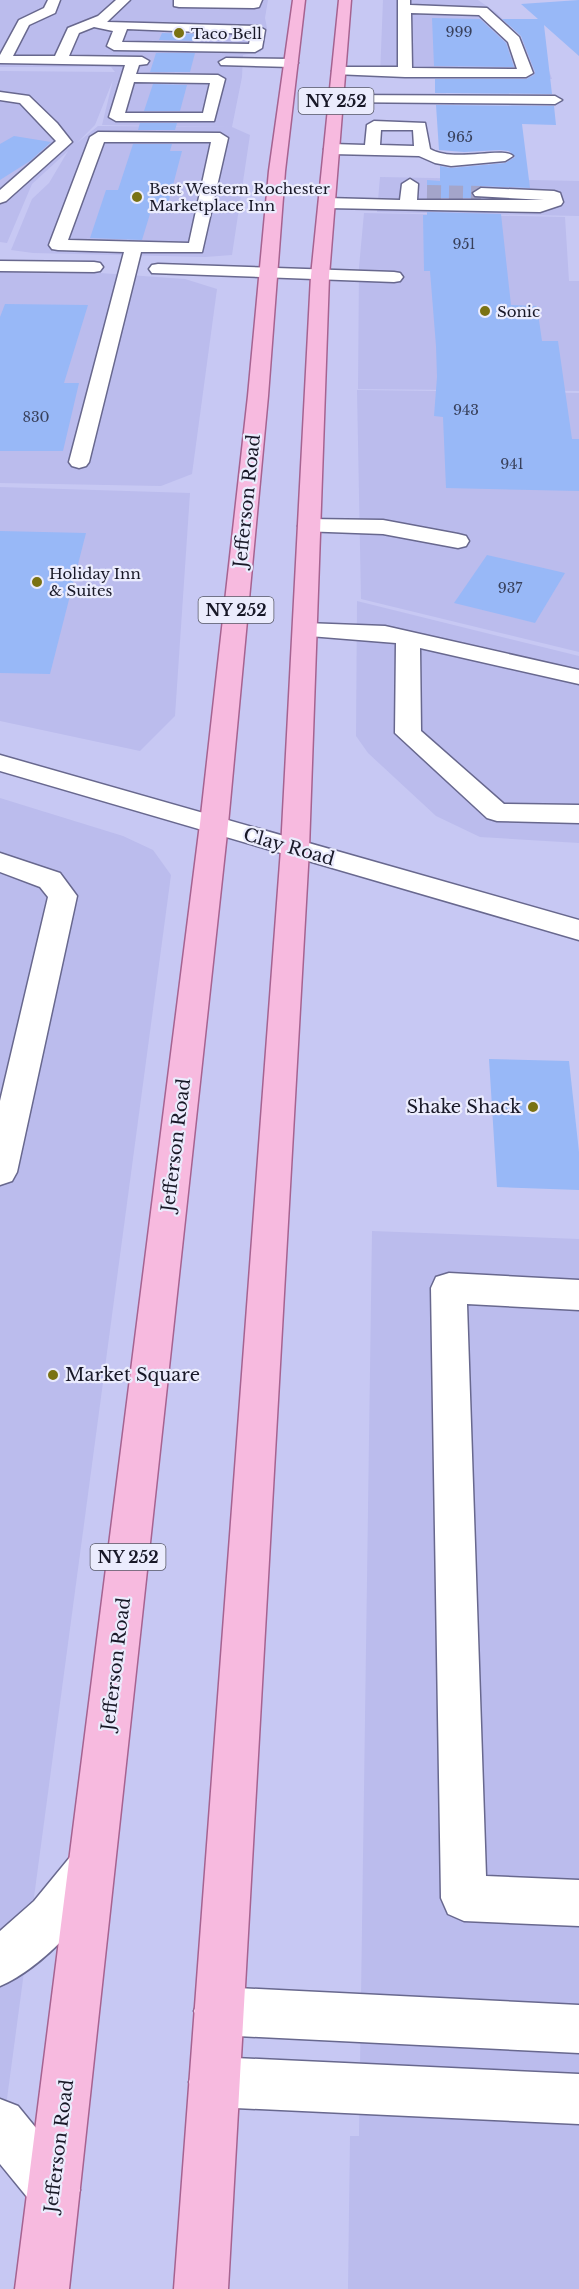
<svg xmlns="http://www.w3.org/2000/svg" width="579" height="2289" viewBox="0 0 579 2289" font-family="'Libre Baskerville',serif">
	<style>
		.built { fill: #bbbced; fill-rule: evenodd }
		.building { fill: #98b8f7 }
		.lines { fill: none; stroke-linecap: round; stroke-linejoin: round }
		.minor-tunnel { stroke: #a4a5ca; stroke-width: 14; stroke-dasharray: 14 8; stroke-linecap: butt }
		.minor-casing { stroke: #68688e; stroke-width: 3 }
		.major-casing { stroke: #a66390; stroke-width: 3 }
		.minor { fill: #fff; fill-rule: evenodd }
		.major { fill: #f7badf; fill-rule: evenodd }
		.poi-dot { fill: #7a7213; stroke: #ebecfd; stroke-width: 2 }
		.labels { text-anchor: middle; dominant-baseline: central; stroke-width: 4.5; stroke-linejoin: round; paint-order: stroke }
		.far-number-label { font-size: 14px; fill: #38405b }
		.far-poi-label { font-size: 15px; fill: #181827; stroke: #ebecfd; text-anchor: start }
		.shield { fill: #ebecfd; stroke: #575867; stroke-width: 1.5 }
		.shield-label { font-size: 16px; font-weight: bold; fill: #181827 }
		.street-label { font-size: 18px; fill: #181827; stroke: #ebecfd }
		.poi-label { font-size: 18px; fill: #181827; stroke: #ebecfd; text-anchor: end }
	</style>
	<rect width="100%" height="100%" fill="#c7c8f3"/>
	<!-- built -->
	<g class="built">
		<path d="M0,0H268L265,18L267,28L261,52L243,55L242,77L232,127L250,135L232,255L205,257L33,253L11,250L32,199L49,183L68,151L32,184L7,243L0,242V71L115,72L111,67H0ZM113,80L102,125L231,127L98,126L77,143L95,125Z"/>
		<polygon points="383,0 478,0 497,13 537,55 548,68 552,79 380,76"/>
		<polygon points="380,177 579,181 579,216 377,212"/>
		<polygon points="364,213 565,217 569,281 579,281 579,391 358,389 359,267"/>
		<polygon points="0,272 100,273 185,279 217,289 192,474 161,486 0,483"/>
		<polygon points="357,390 579,393 579,652 361,599"/>
		<polygon points="0,487 190,493 175,716 140,751 0,721"/>
		<polygon points="357,601 579,656 579,843 480,837 436,816 368,753 356,736"/>
		<polygon points="0,798 123,836 153,850 171,875 0,2151"/>
		<polygon points="372,1231 579,1239 579,2289 348,2289 350,2136 359,2136"/>
	</g>
	<!-- building -->
	<g class="building">
		<polygon points="579,0 579,56 544,25 552,94 435,93 435,79 526,79 534,75 535,72 521,36 502,19 538,19 521,4"/>
		<polygon points="432,18 480,19 506,43 514,67 434,66"/>
		<polygon points="162,33 200,34 198,41 159,40"/>
		<polygon points="156,53 195,53 190,72 150,72"/>
		<polygon points="153,84 187,85 180,111 144,111"/>
		<polygon points="436,105 554,106 556,125 522,124 530,188 481,186 471,193 474,198 427,198 427,180 440,181 440,166 451,168 505,163 515,157 509,151 500,150 464,152 439,150"/>
		<polygon points="140,123 177,123 175,130 138,130"/>
		<polygon points="14,136 51,142 30,161 0,180 0,144"/>
		<polygon points="133,144 172,144 170,151 182,151 168,204 153,204 142,240 90,238 106,190 118,190"/>
		<polygon points="427,212 501,214 511,305 537,306 542,341 558,341 572,439 579,439 579,491 446,488 443,417 434,416 437,377 436,346 430,271 424,271 423,215 427,215"/>
		<polygon points="5,304 88,305 64,383 79,383 63,451 0,451 0,317"/>
		<polygon points="0,531 86,533 50,674 0,673"/>
		<polygon points="487,555 565,573 535,623 454,603"/>
		<polygon points="489,1059 569,1061 579,1152 579,1190 497,1187"/>
	</g>
	<g class="lines">
		<!-- minor-tunnel -->
		<polyline class="minor-tunnel" points="427,192 481,193"/>
		<!-- minor casing -->
		<g class="minor-casing">
			<g id="minor">
				<path d="M48,0H60L55,13L29,25L13,56H55L68,28L98,16L116,0H130L107,22L258,26L265,30L262,48L255,52L114,50L107,46L113,31L94,27L79,33L69,56L142,57L149,61L147,64L139,65L136,74L218,75L225,79L214,121H116L109,117L125,65L0,63V55L19,20L44,8ZM127,29L251,34L249,44L122,42ZM134,82L210,83L203,113H125Z"/>
				<polygon points="174,0 262,0 259,7 254,8 179,7 174,6"/>
				<path d="M398,0H410V5L487,8L519,37L533,73L526,77H405L334,74L332,71L339,67H398ZM411,13L479,15L508,42L517,69L412,68Z"/>
				<polygon points="226,58 291,59 298,63 291,67 221,65 219,62"/>
				<polygon points="0,92 29,96 57,123 72,142 6,201 0,203 0,190 56,141 20,103 0,100"/>
				<polygon points="336,95 555,96 562,100 555,104 331,102 329,99 331,96"/>
				<path d="M374,121L425,123L430,149C453,163 504,146 513,156L505,161L451,166L435,163L419,156L332,154L324,149L332,144L365,145L367,125ZM381,130H413L414,146L380,145Z"/>
				<path d="M98,132L220,133L228,138L202,252H141L89,462L86,466L79,468L72,466L69,462L124,252L58,250L52,249L49,245L90,137ZM104,142H211L189,243L68,240Z"/>
				<polygon points="410,179 418,184 417,200 544,200 475,196 473,193 481,188 554,191 560,193 563,202 561,205 540,212 327,208 319,203 327,198 400,200 402,184"/>
				<polygon points="0,261 94,262 100,263 103,267 100,271 94,272 0,271"/>
				<polygon points="158,264 394,272 400,273 403,277 400,281 394,282 152,273 149,269 152,265"/>
				<polygon points="309,519 383,520 458,534 466,536 469,541 466,546 458,548 383,534 301,531 298,526 301,521"/>
				<polygon points="305,623 385,626 579,670 579,684 420,648 421,731 504,804 579,805 579,823 497,821 487,818 395,733 396,643 297,635 293,630 297,625"/>
				<polygon points="0,755 579,920 579,940 0,771"/>
				<polygon points="0,853 60,873 77,896 17,1172 12,1181 0,1185 0,1101 48,897 40,887 0,872"/>
				<polygon points="449,1273 579,1280 579,1310 467,1304 486,1876 579,1880 579,1926 464,1921 448,1914 441,1898 431,1288 436,1277"/>
				<path d="M91,1844L107,1851L114,1867C96,1910 43,1968 0,1986V1931L34,1901L75,1851Z"/>
				<polygon points="218,1987 579,2005 579,2053 218,2035 201,2028 194,2011 201,1994"/>
				<polygon points="214,2057 579,2074 579,2124 214,2107 196,2100 189,2082 196,2064"/>
				<polygon points="0,2099 18,2106 72,2172 80,2190 72,2208 54,2216 36,2208 0,2164"/>
			</g>
		</g>
		<!-- major casing -->
		<g class="major-casing">
			<g id="major">
				<polygon points="293,0 305,0 285,171 268,396 228,824 69,2289 15,2289 200,824 248,396 269,171"/>
				<polygon points="339,0 351,0 329,276 309,849 228,2289 174,2289 281,849 311,276"/>
			</g>
		</g>
		<!-- minor -->
		<use href="#minor" class="minor"/>
		<!-- major -->
		<use href="#major" class="major"/>
	</g>
	<!-- markers -->
	<g class="poi-dot">
		<circle cx="179" cy="33" r="6"/>
		<circle cx="137" cy="197" r="6"/>
		<circle cx="485" cy="311" r="6"/>
		<circle cx="37" cy="582" r="6"/>
		<circle cx="533" cy="1107" r="6"/>
		<circle cx="53" cy="1375" r="6"/>
	</g>
	<g class="labels">
		<!-- far-number labels -->
		<g class="far-number-label">
			<text x="459" y="32">999</text>
			<text x="460" y="137">965</text>
			<text x="464" y="244">951</text>
			<text x="466" y="410">943</text>
			<text x="36" y="417">830</text>
			<text x="512" y="464">941</text>
			<text x="510" y="588">937</text>
		</g>
		<!-- far-poi labels -->
		<g class="far-poi-label">
			<text x="191" y="33">Taco Bell</text>
			<text x="149" y="188">Best Western Rochester<tspan x="149" dy="17">Marketplace Inn</tspan></text>
			<text x="497" y="311">Sonic</text>
			<text x="49" y="573">Holiday Inn<tspan x="49" dy="17">&amp; Suites</tspan></text>
		</g>
		<!-- shield labels -->
		<g class="shield">
			<rect x="298.5" y="88" width="75" height="26" rx="4.5"/>
			<rect x="198.5" y="597" width="75" height="26" rx="4.5"/>
			<rect x="90.5" y="1544" width="75" height="26" rx="4.5"/>
		</g>
		<g class="shield-label">
			<text x="336" y="101">NY 252</text>
			<text x="236" y="610">NY 252</text>
			<text x="128" y="1557">NY 252</text>
		</g>
		<!-- street labels -->
		<g class="street-label">
			<text transform="translate(247 501) rotate(-84)">Jefferson Road</text>
			<text transform="translate(289 847) rotate(16)">Clay Road</text>
			<text transform="translate(176 1145) rotate(-83)">Jefferson Road</text>
			<text transform="translate(116 1664) rotate(-83)">Jefferson Road</text>
			<text transform="translate(59 2146) rotate(-83)">Jefferson Road</text>
		</g>
		<!-- poi labels -->
		<g class="poi-label">
			<text x="521" y="1107">Shake Shack</text>
			<text x="65" y="1375" text-anchor="start">Market Square</text>
		</g>
	</g>
</svg>
